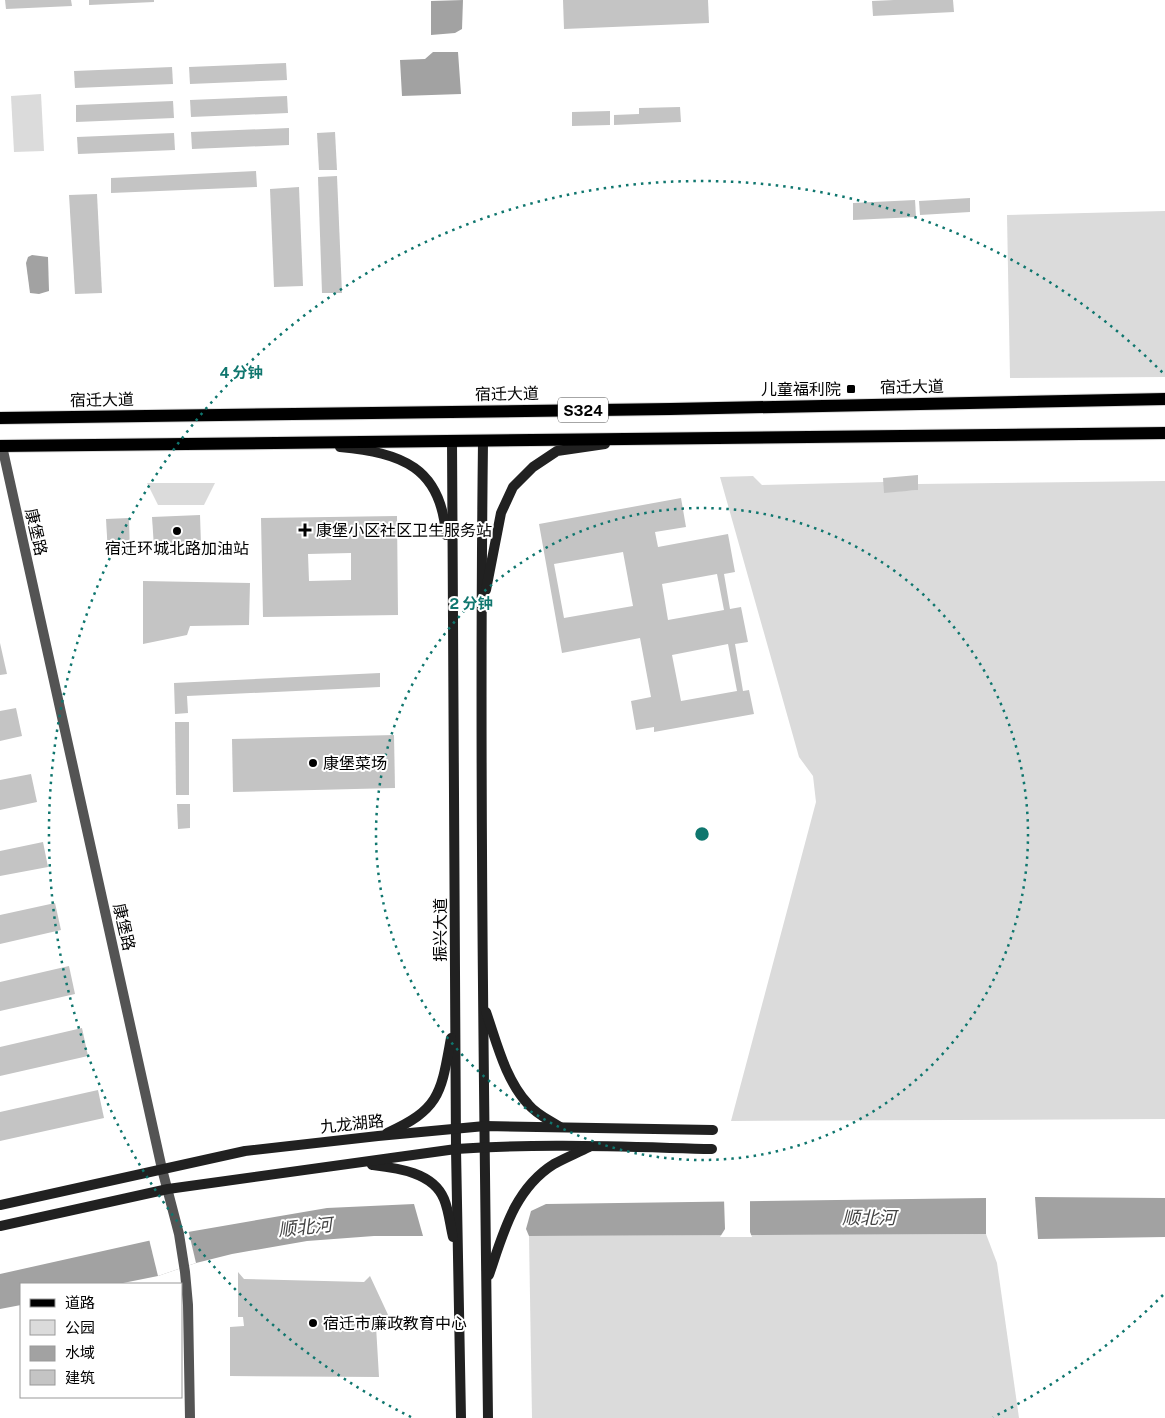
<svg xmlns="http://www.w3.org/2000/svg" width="1165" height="1418" viewBox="0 0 1165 1418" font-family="'Public Sans','Noto Sans SC',sans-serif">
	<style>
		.green { fill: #dbdbdb }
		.water { fill: #a2a2a2 }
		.pier { fill: #fff }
		.building { fill: #c4c4c4; fill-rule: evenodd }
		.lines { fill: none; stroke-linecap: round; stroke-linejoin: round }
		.primary-casing { stroke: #dbdbdb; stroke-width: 14 }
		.street { stroke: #545454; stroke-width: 10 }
		.secondary { stroke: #212121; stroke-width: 10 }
		.primary { stroke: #000; stroke-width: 12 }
		.ring { fill: none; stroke: #0f766e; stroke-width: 2.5; stroke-dasharray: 2.5 5 }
		.poi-dot { fill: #000; stroke: #fff; stroke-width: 2 }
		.labels { text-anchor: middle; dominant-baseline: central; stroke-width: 4; stroke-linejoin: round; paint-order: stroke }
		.shield { fill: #fff; stroke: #4c4c4c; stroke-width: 1 }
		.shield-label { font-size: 15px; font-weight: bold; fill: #000 }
		.street-label { font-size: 16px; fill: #000; stroke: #fff }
		.poi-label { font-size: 16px; fill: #000; stroke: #fff; text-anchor: start }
		.water-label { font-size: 18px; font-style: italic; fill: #434343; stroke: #fff }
		.centre { fill: #0f766e; stroke: #fff; stroke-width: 2.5 }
		.ring-label { font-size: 15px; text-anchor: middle; font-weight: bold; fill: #0f766e; stroke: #fff; stroke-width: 4; stroke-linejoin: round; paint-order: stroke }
	</style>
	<rect width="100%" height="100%" fill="#fff"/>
	<!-- green -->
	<g class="green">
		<polygon points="41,94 44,151 14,152 11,96"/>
		<polygon points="1165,211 1165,377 1010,378 1007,215"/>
		<polygon points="753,476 762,485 884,482 885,492 918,490 918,484 1165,481 1165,1119 731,1121 816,802 813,776 799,757 720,477"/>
		<polygon points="147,483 215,483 204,505 158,505"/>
		<polygon points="986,1234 997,1263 1019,1418 532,1418 529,1236"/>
	</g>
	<!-- water -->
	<g class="water">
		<polygon points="463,0 462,29 455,33 431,35 431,1"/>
		<polygon points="433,52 458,52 461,94 402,96 400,60 425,59"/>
		<polygon points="32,255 48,257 49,291 39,294 30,293 26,263 28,257"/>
		<polygon points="1035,1197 1165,1198 1165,1237 1038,1239"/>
		<polygon points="986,1198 986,1234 529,1236 526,1229 531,1211 546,1204"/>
		<polygon points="414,1204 423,1236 374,1236 307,1241 232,1254 196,1263 158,1276 118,1284 21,1284 21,1305 0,1309 0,1274 188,1232 327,1208"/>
	</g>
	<!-- pier -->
	<g class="pier">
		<polygon points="724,1199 750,1199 750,1232 752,1237 720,1237 725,1229"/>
		<polygon points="188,1229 196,1263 158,1276 149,1239"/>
	</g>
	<!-- building -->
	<g class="building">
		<polygon points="5,0 71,0 72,6 6,9"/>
		<polygon points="89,0 154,0 154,2 89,5"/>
		<polygon points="563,0 708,0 709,23 564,29"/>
		<polygon points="894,0 953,0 954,12 873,16 872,1"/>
		<polygon points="286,63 287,80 190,84 189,67"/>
		<polygon points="172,67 173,84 75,88 74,71"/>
		<polygon points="287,96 288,113 191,117 190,100"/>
		<polygon points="173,101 174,118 76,122 76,105"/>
		<polygon points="680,107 681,122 614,125 614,115 639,114 639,108"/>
		<polygon points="610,111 610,125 572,126 572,112"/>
		<polygon points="289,128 289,145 192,149 191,132"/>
		<polygon points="335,132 337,170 319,170 317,133"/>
		<polygon points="174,133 175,150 78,154 77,137"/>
		<polygon points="256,171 257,187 111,193 111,178"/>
		<polygon points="337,176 342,293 322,293 318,177"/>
		<polygon points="299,187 303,286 274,287 270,189"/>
		<polygon points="97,194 102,293 75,294 69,195"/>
		<polygon points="970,198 970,212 920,215 919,201"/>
		<polygon points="915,200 916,217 853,220 853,203"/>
		<polygon points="918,475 918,490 884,493 883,478"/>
		<path d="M681,498L686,527L655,532L658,547L728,534L735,572L724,574L730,609L741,607L748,642L735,644L743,691L749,690L754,714L654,732V727L636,730L631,701L651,697L640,638L562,653L539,524ZM623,552L633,606L564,618L554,564ZM717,574L724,610L668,620L662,584ZM728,644L737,691L681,701L672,655Z"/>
		<polygon points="200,515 201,545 154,547 152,517"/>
		<path d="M397,516L398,615L263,617L261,518ZM351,553V580L309,581L308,554Z"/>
		<polygon points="129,518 130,554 108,554 106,519"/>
		<polygon points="143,581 250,583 249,625 190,626 187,635 143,644"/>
		<polygon points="0,643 7,674 0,675"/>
		<polygon points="380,673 380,687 187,696 188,713 175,714 174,683"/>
		<polygon points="16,708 22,736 0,741 0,711"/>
		<polygon points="175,722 189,722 189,795 176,795"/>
		<polygon points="394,735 395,788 233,792 232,739"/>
		<polygon points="31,774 37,802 0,810 0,780"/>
		<polygon points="177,804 190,804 190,828 178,829"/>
		<polygon points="43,842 48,867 0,876 0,851"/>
		<polygon points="55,903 61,930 0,944 0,915"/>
		<polygon points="69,966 75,994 0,1011 0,982"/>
		<polygon points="82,1028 88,1056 0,1076 0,1047"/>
		<polygon points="98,1090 104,1118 0,1141 0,1112"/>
		<polygon points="238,1272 244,1279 364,1282 370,1276 390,1319 376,1326 379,1377 230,1376 230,1327 244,1326 243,1317 238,1317"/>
	</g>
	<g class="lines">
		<!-- primary casing -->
		<g class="primary-casing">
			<g id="primary">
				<polyline points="0,418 670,409 1165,399"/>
				<polyline points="0,446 1165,433"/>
			</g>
		</g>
		<!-- street -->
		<polyline class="street" points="2,446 162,1169 179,1234 185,1272 188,1305 190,1418"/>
		<!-- secondary -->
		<g class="secondary">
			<polyline points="452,441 456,1149 461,1418"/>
			<path d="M483,442C479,767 484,1093 488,1418"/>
			<path d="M340,447C402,453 441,467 446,535"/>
			<polyline points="486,590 501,513 513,487 533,467 557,451 605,444"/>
			<path d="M486,1012C497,1043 505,1079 528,1104C536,1114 549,1120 560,1127"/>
			<path d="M387,1133C441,1109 441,1092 451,1038"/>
			<path d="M372,1165C397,1168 433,1172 444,1199C449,1211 450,1225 453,1237"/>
			<polyline points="0,1205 245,1151 378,1136 485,1126 713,1130"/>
			<path d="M0,1226L168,1189L456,1149C541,1143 627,1147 712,1149"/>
			<path d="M489,1275C503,1234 514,1189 554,1164C565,1158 577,1153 589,1147"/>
		</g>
		<!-- primary -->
		<use href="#primary" class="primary"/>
	</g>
	<!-- distance rings -->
	<g class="ring">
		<circle cx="702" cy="834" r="326"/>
		<path d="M1163 1295A652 652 0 0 1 993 1417M411 1417A652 652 0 1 1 1163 373"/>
	</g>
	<!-- markers -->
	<g class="poi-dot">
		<rect x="846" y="384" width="10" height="10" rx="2.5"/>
		<path d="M302.5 522.5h5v5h5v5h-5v5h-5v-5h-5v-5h5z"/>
		<circle cx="177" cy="531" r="5"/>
		<circle cx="313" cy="763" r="5"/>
		<circle cx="313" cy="1323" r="5"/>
	</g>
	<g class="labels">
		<!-- shield labels -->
		<rect class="shield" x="558" y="397.5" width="50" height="25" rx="4"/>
		<g class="shield-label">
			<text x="583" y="410">S324</text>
		</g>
		<!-- street labels -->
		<g class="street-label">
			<text transform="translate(912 387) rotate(-1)">宿迁大道</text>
			<text transform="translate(507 394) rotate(-1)">宿迁大道</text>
			<text transform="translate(102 400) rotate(-1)">宿迁大道</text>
			<text transform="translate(36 532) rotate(77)">康堡路</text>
			<text transform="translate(124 927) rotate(77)">康堡路</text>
			<text transform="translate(440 930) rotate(-90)">振兴大道</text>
			<text transform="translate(352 1124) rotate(-6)">九龙湖路</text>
		</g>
		<!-- poi labels -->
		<g class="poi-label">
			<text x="841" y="389" text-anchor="end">儿童福利院</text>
			<text x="316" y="530">康堡小区社区卫生服务站</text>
			<text x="177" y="548" text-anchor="middle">宿迁环城北路加油站</text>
			<text x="323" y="763">康堡菜场</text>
			<text x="323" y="1323">宿迁市廉政教育中心</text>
		</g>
		<!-- water labels -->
		<g class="water-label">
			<text x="869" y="1217">顺北河</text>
			<text transform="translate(305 1227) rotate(-6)">顺北河</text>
		</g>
	</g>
	<circle cx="702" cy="834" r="8" class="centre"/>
	<g class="ring-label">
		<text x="241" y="378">4 分钟</text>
		<text x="471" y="609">2 分钟</text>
	</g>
	<!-- legend -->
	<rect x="20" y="1283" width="162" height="115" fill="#ffffff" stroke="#999999"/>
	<rect x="30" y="1299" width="25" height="8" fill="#000000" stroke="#999999"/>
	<text x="65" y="1308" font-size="15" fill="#000000">道路</text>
	<rect x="30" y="1320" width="25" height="15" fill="#dbdbdb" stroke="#999999"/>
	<text x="65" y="1333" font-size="15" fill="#000000">公园</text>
	<rect x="30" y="1346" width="25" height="15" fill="#a2a2a2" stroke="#999999"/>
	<text x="65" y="1358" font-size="15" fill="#000000">水域</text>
	<rect x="30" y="1370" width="25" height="15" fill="#c4c4c4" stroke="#999999"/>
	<text x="65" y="1383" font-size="15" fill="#000000">建筑</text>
</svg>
